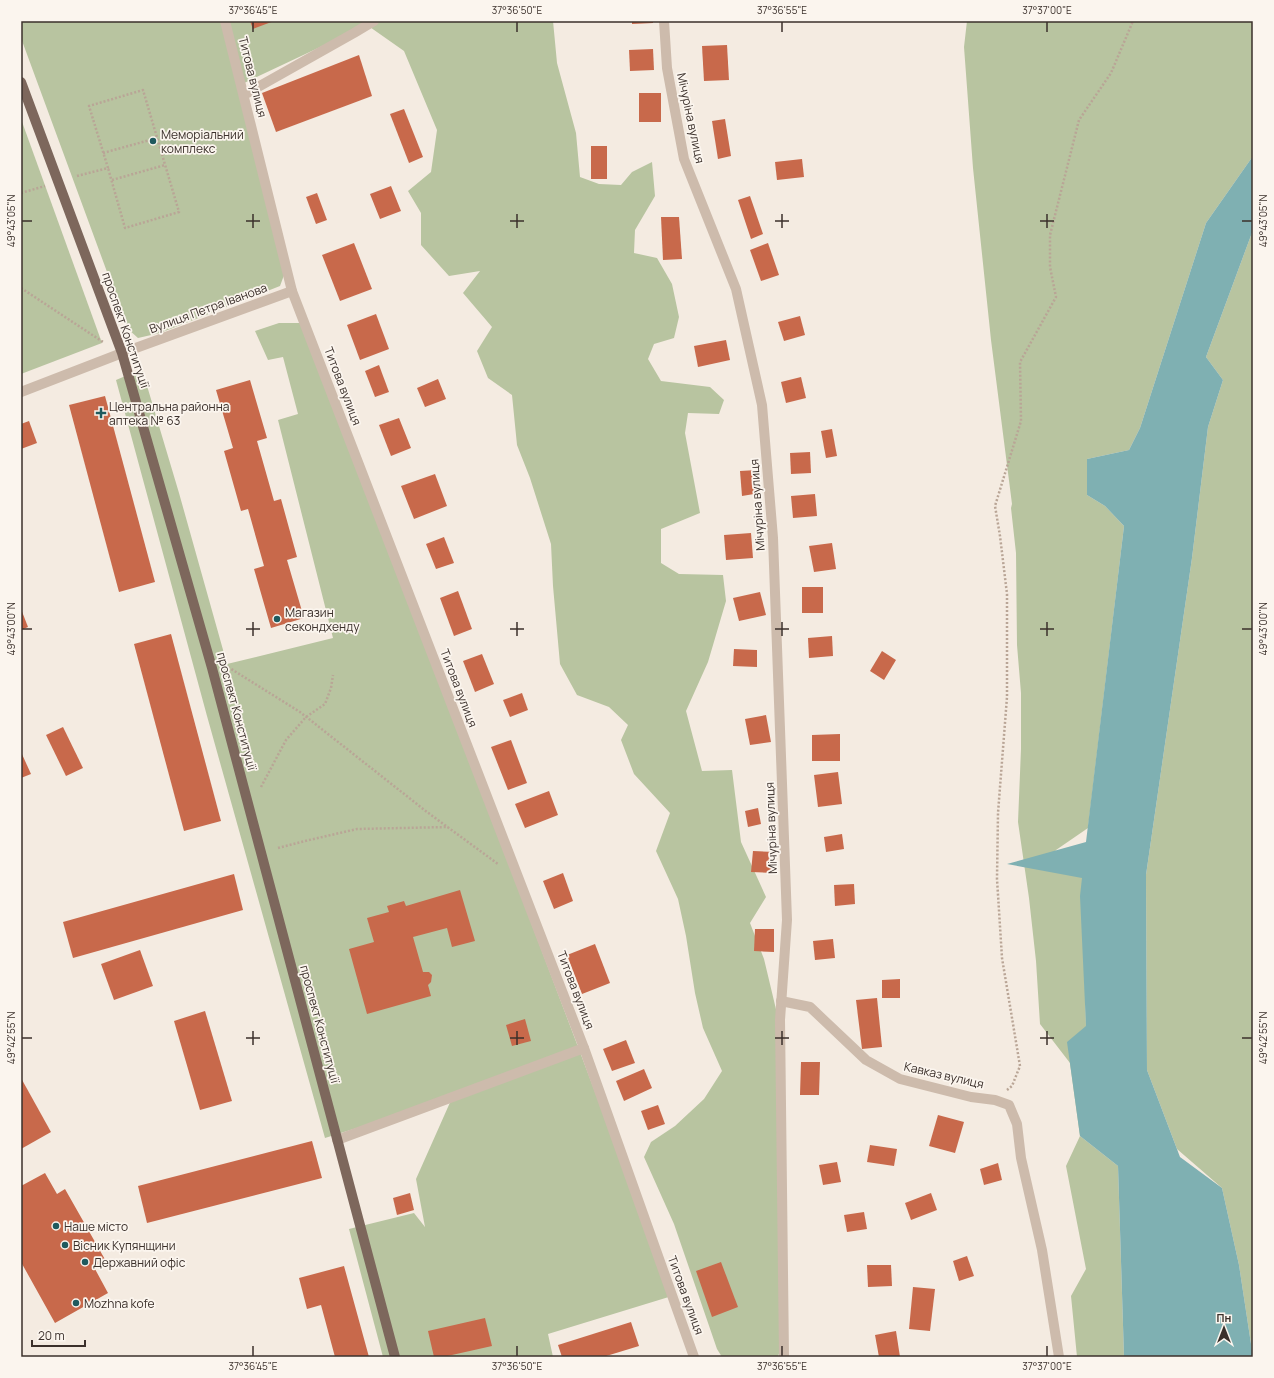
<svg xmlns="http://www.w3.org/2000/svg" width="1274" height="1378" viewBox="0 0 1274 1378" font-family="Manrope,sans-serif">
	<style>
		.green { fill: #b8c4a0 }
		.water { fill: #7fb0b2 }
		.building { fill: #c8694b }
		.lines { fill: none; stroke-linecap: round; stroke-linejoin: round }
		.path { stroke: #b9a596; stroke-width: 2.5; stroke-dasharray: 2 2; stroke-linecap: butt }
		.service { stroke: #cdbbac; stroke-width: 10 }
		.minor { stroke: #cdbbac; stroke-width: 10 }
		.primary { stroke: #7d675c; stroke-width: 10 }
		.ticks { fill: none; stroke: #3b302b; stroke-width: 1.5 }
		.poi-dot { fill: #1f5a5e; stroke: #fbf5ee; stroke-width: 1.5 }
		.labels { text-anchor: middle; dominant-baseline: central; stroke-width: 3.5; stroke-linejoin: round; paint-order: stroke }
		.street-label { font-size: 12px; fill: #3b302b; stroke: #fbf5ee }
		.poi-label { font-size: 12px; fill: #3b302b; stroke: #fbf5ee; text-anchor: start }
		.neatline { fill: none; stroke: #3b302b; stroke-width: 1.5 }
		.ticks-label { font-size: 10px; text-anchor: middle; fill: #3b302b }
	</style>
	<rect width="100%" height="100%" fill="#f4ebe1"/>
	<!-- green -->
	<g class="green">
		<polygon points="21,21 553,21 557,63 576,133 580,177 599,184 621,185 632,172 652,162 655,196 635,230 634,253 657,258 672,284 679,317 674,338 654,344 648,359 661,381 710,387 724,400 719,414 688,413 685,433 700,513 661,529 661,563 679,574 723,575 726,601 708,662 686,711 702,771 732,770 741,842 766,897 750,923 764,959 780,1026 780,1350 778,1357 722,1357 717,1349 674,1224 644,1157 651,1142 675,1126 704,1099 722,1071 703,1028 695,993 686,936 678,899 656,851 670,813 634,774 621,740 628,725 609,707 577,695 560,664 553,586 551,544 530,478 517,445 512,395 488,378 477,351 492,327 463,293 480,271 449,276 421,245 421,213 408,191 431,172 437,130 404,51 367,25 242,84 287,267 280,286 160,333 138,338 128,329 21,38"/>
		<polygon points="967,21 1253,21 1253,156 1206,223 1140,428 1129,450 1087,459 1087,495 1105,506 1124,526 1088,828 1056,850 1048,863 1082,877 1086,1026 1080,1136 1118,1166 1124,1357 1077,1357 1071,1296 1086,1269 1066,1166 1080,1136 1070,1063 1040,1024 1036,961 1029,898 1018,822 1021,749 1021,693 1017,645 1016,553 1011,508 1012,504 991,340 973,168 964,47"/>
		<polygon points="21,119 102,343 21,374"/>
		<polygon points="1253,230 1253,1357 1239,1265 1222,1188 1177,1149 1147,1070 1146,875 1192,558 1208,427 1223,380 1206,357"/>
		<polygon points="279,323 305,323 672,1296 548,1334 553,1357 383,1357 349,1229 414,1213 425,1227 416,1179 452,1098 325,1138 207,716 116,380 142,369 179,493 227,664 333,638 278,420 298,414 283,357 268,360 255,331"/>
	</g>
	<!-- water -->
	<polygon class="water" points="1253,156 1253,230 1206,357 1223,380 1208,427 1192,558 1146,875 1147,1070 1180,1157 1222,1188 1239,1265 1253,1357 1124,1357 1118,1166 1080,1136 1067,1042 1086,1026 1080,896 1082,878 1007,864 1086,842 1124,526 1105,506 1087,495 1087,459 1129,450 1140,428 1206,223"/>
	<!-- building -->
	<g class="building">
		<polygon points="250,21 274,21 253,29"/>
		<polygon points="632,21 653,21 653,23 632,24"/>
		<polygon points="727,45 729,80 704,81 702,46"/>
		<polygon points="653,49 654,70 630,71 629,50"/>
		<polygon points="359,55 372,96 276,132 262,93"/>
		<rect x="639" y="93" width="22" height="29"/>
		<polygon points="404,109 423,157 409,163 390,114"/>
		<polygon points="725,119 731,156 718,159 712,121"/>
		<rect x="591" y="146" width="16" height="33"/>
		<polygon points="802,159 804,177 777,180 775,162"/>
		<polygon points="391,186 401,211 380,219 370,194"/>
		<polygon points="317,193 327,220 316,224 306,197"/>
		<polygon points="750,196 763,234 751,239 738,200"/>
		<polygon points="661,217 679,217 682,259 663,260"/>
		<polygon points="354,243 372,289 340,301 322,255"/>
		<polygon points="768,243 779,275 761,281 750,250"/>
		<polygon points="376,314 389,349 360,360 347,325"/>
		<polygon points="800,316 805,335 784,341 778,322"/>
		<polygon points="726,340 730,360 698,367 694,346"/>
		<polygon points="379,365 389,392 375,397 365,371"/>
		<polygon points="801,377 806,398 786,403 781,382"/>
		<polygon points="438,379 446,399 425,407 417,388"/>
		<polygon points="250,380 267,438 257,441 274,501 281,499 297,557 287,560 304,618 271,628 254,569 264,566 248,509 241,511 224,451 233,448 216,390"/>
		<polygon points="105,396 155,582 119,592 69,405"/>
		<polygon points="399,418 411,448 391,456 379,425"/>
		<polygon points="29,421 37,443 21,449 21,424"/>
		<polygon points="832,429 837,456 826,458 821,431"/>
		<polygon points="810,452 811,473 791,474 790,453"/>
		<polygon points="757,470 760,493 742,496 740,471"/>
		<polygon points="435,474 447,506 414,519 401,486"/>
		<polygon points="815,494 817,516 793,518 791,496"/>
		<polygon points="751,533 753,558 726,560 724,535"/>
		<polygon points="444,537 454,563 436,569 426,544"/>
		<polygon points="832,543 836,569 814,572 809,546"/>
		<rect x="802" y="587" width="21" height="26"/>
		<polygon points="458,591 472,629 454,636 440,598"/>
		<polygon points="760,592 766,615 739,621 733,598"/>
		<polygon points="21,609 28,627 21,630"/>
		<polygon points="171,634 221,821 184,831 134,644"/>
		<polygon points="832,636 833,656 809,658 808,638"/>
		<polygon points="734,649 757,650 757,667 733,666"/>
		<polygon points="882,651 896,660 884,680 870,671"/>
		<polygon points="482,654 494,684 475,692 463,661"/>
		<polygon points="522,693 528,710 510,717 503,700"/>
		<polygon points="766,715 771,742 750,745 745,719"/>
		<polygon points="63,727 83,768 66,776 46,735"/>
		<polygon points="840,734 840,761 812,761 812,735"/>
		<polygon points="511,740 527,783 508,790 491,747"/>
		<polygon points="21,752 31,774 21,778"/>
		<polygon points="838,772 842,804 818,807 814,775"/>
		<polygon points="549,791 558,815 525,828 515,804"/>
		<polygon points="758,808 761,824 748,827 745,811"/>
		<polygon points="842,834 844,849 826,852 824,837"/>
		<polygon points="753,851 775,852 773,873 751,872"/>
		<polygon points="563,873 573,901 554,909 543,881"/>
		<polygon points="234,874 243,910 73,958 63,922"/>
		<polygon points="854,884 855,904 835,906 834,885"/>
		<polygon points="460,890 475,941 452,947 447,928 413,937 423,972 429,972 432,975 431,982 428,985 431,996 367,1014 349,949 374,942 367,918 389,912 387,906 404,901 406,906"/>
		<polygon points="755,929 774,929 774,952 754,951"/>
		<polygon points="833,939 835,958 815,960 813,941"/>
		<polygon points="595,944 610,983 582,994 567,955"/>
		<polygon points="140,950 153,986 114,1000 101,964"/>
		<polygon points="900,979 900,998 882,998 882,980"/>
		<polygon points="877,998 882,1047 862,1049 856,1000"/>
		<polygon points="205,1011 232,1101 200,1110 174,1021"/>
		<polygon points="525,1019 531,1041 512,1046 506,1025"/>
		<polygon points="626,1040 635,1063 612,1071 603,1049"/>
		<polygon points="801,1062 820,1062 819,1095 800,1095"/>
		<polygon points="644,1069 652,1088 624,1101 616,1081"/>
		<polygon points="21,1078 51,1132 21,1149"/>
		<polygon points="658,1105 665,1124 648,1130 641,1111"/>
		<polygon points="938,1115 964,1122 955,1153 929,1146"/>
		<polygon points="312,1141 322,1178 147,1223 138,1186"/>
		<polygon points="870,1145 897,1149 894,1166 867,1162"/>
		<polygon points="837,1162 841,1182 823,1185 819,1165"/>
		<polygon points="998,1163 1002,1180 984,1185 980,1169"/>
		<polygon points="45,1173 57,1194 65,1189 107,1263 95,1269 108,1293 55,1323 21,1262 21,1186"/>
		<polygon points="410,1193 414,1210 397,1215 393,1198"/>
		<polygon points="931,1193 937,1210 911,1220 905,1203"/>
		<polygon points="864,1212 867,1229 847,1232 844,1215"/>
		<polygon points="967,1256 974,1276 959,1281 953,1261"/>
		<polygon points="721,1262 738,1307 712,1317 696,1271"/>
		<polygon points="867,1265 891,1265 892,1286 868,1287"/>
		<polygon points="344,1266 369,1357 335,1357 321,1305 307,1309 299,1278"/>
		<polygon points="913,1287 935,1289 930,1331 909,1329"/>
		<polygon points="485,1318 492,1346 443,1357 434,1357 428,1331"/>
		<polygon points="631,1322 639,1346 603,1357 562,1357 558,1345"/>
		<polygon points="896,1331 900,1357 879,1357 875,1335"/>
	</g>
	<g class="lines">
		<!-- path -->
		<g class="path">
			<polyline points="103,153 157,138"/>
			<polyline points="77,176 108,168 89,106 143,90 179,212 125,228 108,168"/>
			<polyline points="112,180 165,165"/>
			<polyline points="21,193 45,186"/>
			<polyline points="21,288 103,342"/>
			<polyline points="228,667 300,712 427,812 498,864"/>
			<polyline points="261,787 286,740 306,717 325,704 331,688 333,675"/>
			<polyline points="278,848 305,841 357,829 448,827"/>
			<polyline points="1007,1090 1012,1086 1020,1066 1002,958 997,879 998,813 1007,697 1007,594 1000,536 995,506 1021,421 1020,362 1056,297 1050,267 1050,235 1079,120 1111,73 1133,21"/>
		</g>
		<!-- service -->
		<polyline class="service" points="244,95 354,33 374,21"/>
		<!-- minor -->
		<g class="minor">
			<polyline points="225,21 292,291 584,1048 694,1357"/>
			<polyline points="664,21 667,68 684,159 736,289 762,405 773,538 787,920 780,1020 784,1357"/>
			<polyline points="21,392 122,353 292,291"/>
			<polyline points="781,1001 810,1007 866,1060 900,1079 971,1097 995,1100 1009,1105 1017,1124 1021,1158 1042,1250 1059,1357"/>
			<polyline points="337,1140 584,1048"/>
		</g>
		<!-- primary -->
		<polyline class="primary" points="21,82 122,353 212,668 395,1357"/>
	</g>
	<!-- ticks -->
	<path class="ticks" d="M253,22V32M517,22V32M782,22V32M1047,22V32M253,214V228M517,214V228M782,214V228M1047,214V228M22,221H32M246,221H260M510,221H524M775,221H789M1040,221H1054M1242,221H1252M253,622V636M517,622V636M782,622V636M1047,622V636M22,629H32M246,629H260M510,629H524M775,629H789M1040,629H1054M1242,629H1252M253,1031V1045M517,1031V1045M782,1031V1045M1047,1031V1045M22,1038H32M246,1038H260M510,1038H524M775,1038H789M1040,1038H1054M1242,1038H1252M253,1346V1356M517,1346V1356M782,1346V1356M1047,1346V1356"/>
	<!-- markers -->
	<g class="poi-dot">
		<circle cx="153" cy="141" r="4"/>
		<path d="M99 407h4v4h4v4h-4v4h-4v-4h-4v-4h4z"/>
		<circle cx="277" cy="619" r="4"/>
		<circle cx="56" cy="1226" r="4"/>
		<circle cx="65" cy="1245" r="4"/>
		<circle cx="85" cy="1262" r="4"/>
		<circle cx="76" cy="1303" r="4"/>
	</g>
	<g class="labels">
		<!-- street labels -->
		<g class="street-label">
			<text transform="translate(253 77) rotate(76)">Титова вулиця</text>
			<text transform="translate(691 118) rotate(78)">Мічуріна вулиця</text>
			<text transform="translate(208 308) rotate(-20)">Вулиця Петра Іванова</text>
			<text transform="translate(126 330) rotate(71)">проспект Конституції</text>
			<text transform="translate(343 386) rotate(69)">Титова вулиця</text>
			<text transform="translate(757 505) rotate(-94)">Мічуріна вулиця</text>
			<text transform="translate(459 688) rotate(69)">Титова вулиця</text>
			<text transform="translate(237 711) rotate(75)">проспект Конституції</text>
			<text transform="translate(771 828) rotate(-92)">Мічуріна вулиця</text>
			<text transform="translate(576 990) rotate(69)">Титова вулиця</text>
			<text transform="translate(320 1024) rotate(75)">проспект Конституції</text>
			<text transform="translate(944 1075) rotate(13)">Кавказ вулиця</text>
			<text transform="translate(686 1295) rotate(70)">Титова вулиця</text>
		</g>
		<!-- poi labels -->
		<g class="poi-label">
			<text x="161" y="134">Меморіальний<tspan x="161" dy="14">комплекс</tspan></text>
			<text x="109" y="406">Центральна районна<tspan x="109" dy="14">аптека № 63</tspan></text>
			<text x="285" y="612">Магазин<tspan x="285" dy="14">секондхенду</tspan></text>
			<text x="64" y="1226">Наше місто</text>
			<text x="73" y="1245">Вісник Купянщини</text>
			<text x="93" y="1262">Державний офіс</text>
			<text x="84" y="1303">Mozhna kofe</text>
		</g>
	</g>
	<!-- border -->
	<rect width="1274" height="1378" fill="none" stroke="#fbf5ee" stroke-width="44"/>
	<!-- north arrow -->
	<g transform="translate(1224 1328)" stroke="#fbf5ee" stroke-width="3" paint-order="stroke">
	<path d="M0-3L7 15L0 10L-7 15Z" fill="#3b302b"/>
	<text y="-6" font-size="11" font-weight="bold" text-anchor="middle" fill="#3b302b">Пн</text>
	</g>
	<!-- scale -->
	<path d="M32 1340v6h53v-6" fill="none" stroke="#3b302b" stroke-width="2"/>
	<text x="38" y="1340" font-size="12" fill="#3b302b" stroke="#fbf5ee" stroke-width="3" paint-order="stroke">20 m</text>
	<rect x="22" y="22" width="1230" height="1334" class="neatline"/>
	<g class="ticks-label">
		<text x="253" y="14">37°36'45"E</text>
		<text x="517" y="14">37°36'50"E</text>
		<text x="782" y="14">37°36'55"E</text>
		<text x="1047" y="14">37°37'00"E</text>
		<text transform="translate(11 221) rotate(-90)" y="4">49°43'05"N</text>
		<text transform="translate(1263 221) rotate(-90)" y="4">49°43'05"N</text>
		<text transform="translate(11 629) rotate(-90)" y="4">49°43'00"N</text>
		<text transform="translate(1263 629) rotate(-90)" y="4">49°43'00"N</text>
		<text transform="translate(11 1038) rotate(-90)" y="4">49°42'55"N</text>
		<text transform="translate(1263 1038) rotate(-90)" y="4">49°42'55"N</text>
		<text x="253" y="1370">37°36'45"E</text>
		<text x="517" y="1370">37°36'50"E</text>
		<text x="782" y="1370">37°36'55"E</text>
		<text x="1047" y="1370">37°37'00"E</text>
	</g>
</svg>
